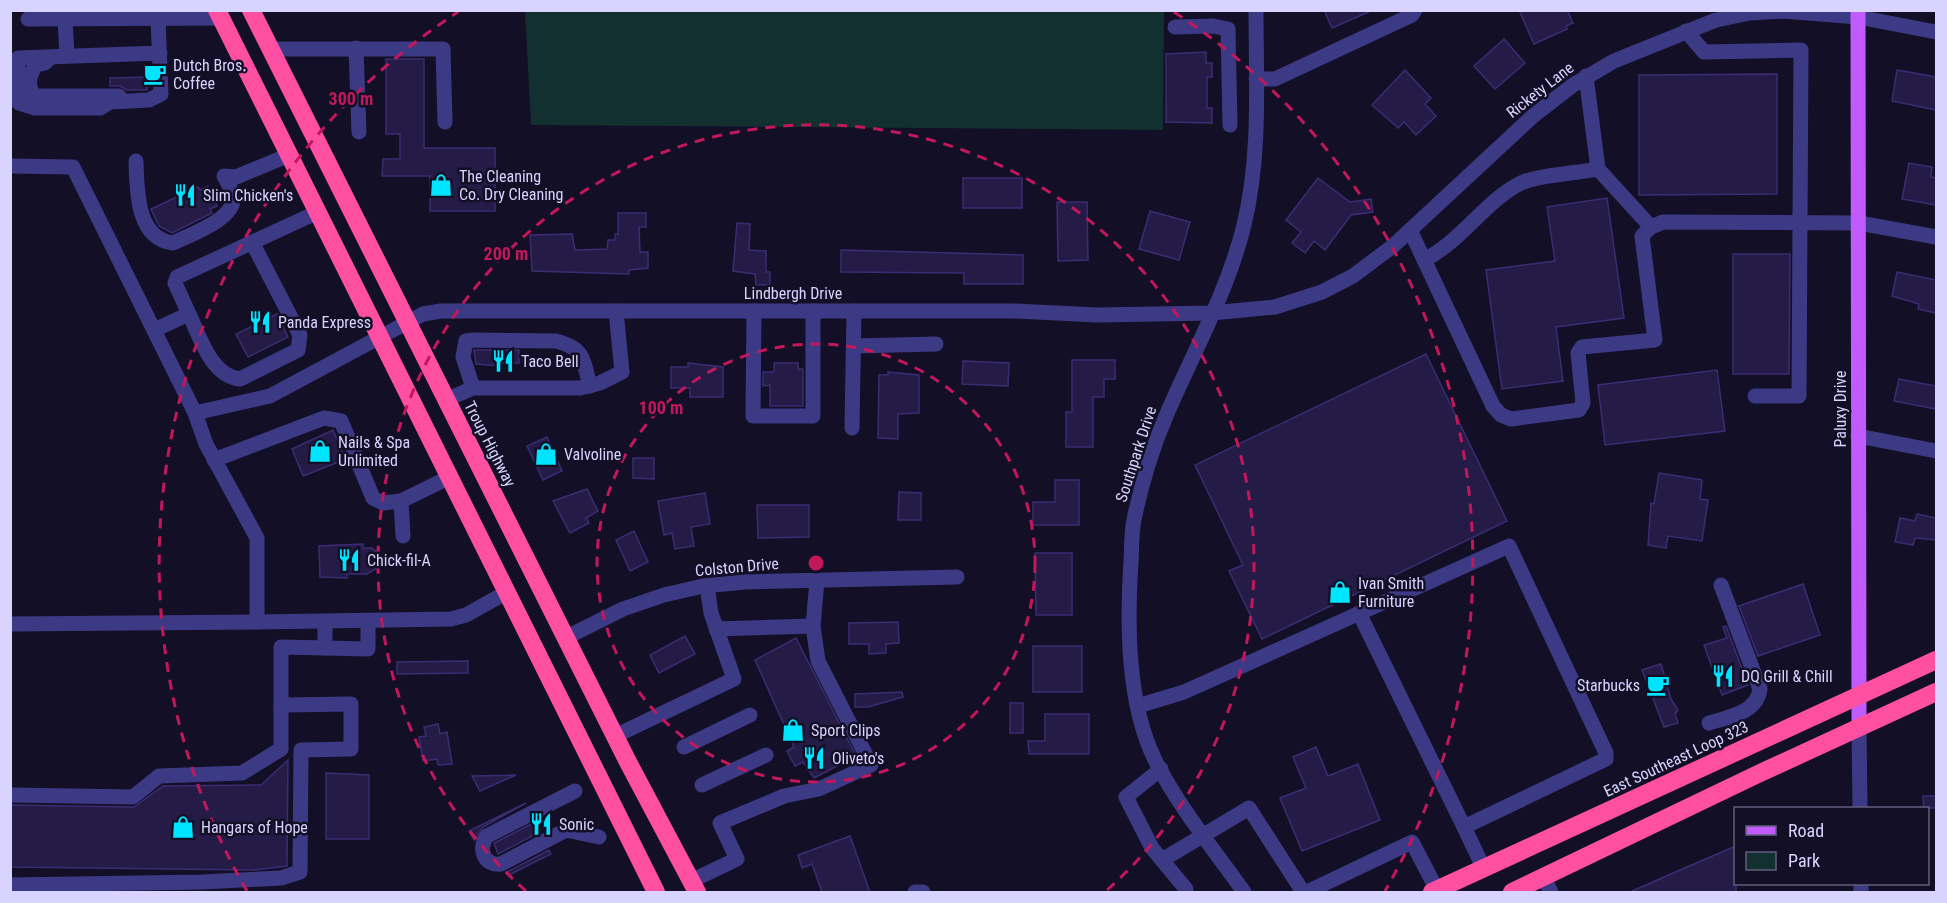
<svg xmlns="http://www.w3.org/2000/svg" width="1947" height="903" viewBox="0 0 1947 903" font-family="'Roboto Condensed',sans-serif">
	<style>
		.green { fill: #12302f }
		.building { fill: #241b47; stroke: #3b2d73; stroke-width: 1.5 }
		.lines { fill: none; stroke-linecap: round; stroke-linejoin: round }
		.minor { stroke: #3d3a85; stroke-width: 15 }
		.major { stroke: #c25bff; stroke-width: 15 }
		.highway { stroke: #ff4fa3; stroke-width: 18 }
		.ring { fill: none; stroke: #c2185b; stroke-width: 3; stroke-dasharray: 10 8 }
		.labels { text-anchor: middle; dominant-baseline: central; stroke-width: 5; stroke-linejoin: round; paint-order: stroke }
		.poi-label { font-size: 16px; fill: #d9d4ff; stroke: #130f26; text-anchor: start }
		.street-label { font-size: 16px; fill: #d9d4ff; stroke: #130f26 }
		.centre { fill: #c2185b; stroke: #130f26; stroke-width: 3 }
		.ring-label { font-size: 18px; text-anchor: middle; font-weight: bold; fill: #c2185b; stroke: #130f26; stroke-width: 5; stroke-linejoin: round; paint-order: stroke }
	</style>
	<rect width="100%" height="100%" fill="#130f26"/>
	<!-- green -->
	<polygon class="green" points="525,11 1164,11 1163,130 531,125"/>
	<!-- building -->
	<g class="building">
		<polygon points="1324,10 1373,10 1332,28"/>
		<polygon points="1519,10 1567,10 1573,23 1566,26 1567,29 1534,44"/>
		<polygon points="1504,39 1525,63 1495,89 1474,66"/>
		<polygon points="1206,52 1206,63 1212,63 1212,77 1207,77 1207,108 1212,108 1212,123 1166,122 1166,54"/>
		<polygon points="386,59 424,59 424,148 495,148 495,211 430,211 430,176 382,176 383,159 400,159 400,134 386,134"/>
		<polygon points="1405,70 1431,98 1425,104 1436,116 1416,135 1404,122 1398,128 1372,105"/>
		<polygon points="1897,70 1936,77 1936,110 1892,101"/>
		<polygon points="1777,74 1777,194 1639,195 1639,75"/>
		<polygon points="148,77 147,90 127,90 120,86 110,86 110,78"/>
		<polygon points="1909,163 1932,167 1931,177 1936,178 1936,205 1902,199"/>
		<rect x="963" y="178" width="59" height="30"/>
		<polygon points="1318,178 1350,202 1371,199 1373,212 1351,215 1325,250 1314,241 1305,253 1292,243 1301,232 1286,220"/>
		<polygon points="208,186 217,206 210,209 212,213 172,233 159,226 151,209 198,187 200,190"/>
		<polygon points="1607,198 1624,318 1556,327 1563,381 1502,389 1486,270 1555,261 1547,207"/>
		<polygon points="1057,202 1087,202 1088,260 1058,261"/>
		<polygon points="1150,211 1190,222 1179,260 1139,249"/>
		<polygon points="618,213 646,213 646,227 639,227 640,252 648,252 648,268 629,270 629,274 532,271 530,235 572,234 575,250 607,249 608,240 615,240 615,234 618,234"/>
		<polygon points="737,223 750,224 749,250 766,251 766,272 770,272 770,285 756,285 755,274 733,271"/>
		<polygon points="841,250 1023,255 1023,284 964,284 964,273 841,272"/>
		<polygon points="1733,254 1790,254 1789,374 1733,374"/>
		<polygon points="1897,272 1936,280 1936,313 1918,309 1919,304 1892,296"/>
		<polygon points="277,314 288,337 248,357 236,334"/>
		<polygon points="474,350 519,350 519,363 499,363 499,366 476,364"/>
		<polygon points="1426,354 1507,521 1262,639 1229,571 1243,565 1195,465"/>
		<polygon points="1072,360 1115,360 1115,379 1104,379 1104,397 1093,397 1093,447 1066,447 1066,412 1072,412"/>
		<polygon points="963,361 1009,363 1008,386 962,384"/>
		<polygon points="688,363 723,367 723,397 690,397 690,388 671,388 671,367 688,367"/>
		<polygon points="774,363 798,363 798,369 803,369 803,406 770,406 770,385 763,386 763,372 774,372"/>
		<polygon points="1717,370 1725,431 1605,445 1598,385"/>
		<polygon points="888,372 919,375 919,413 898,414 898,439 878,438 879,375 888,375"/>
		<polygon points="1899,379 1936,386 1936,409 1894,401"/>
		<polygon points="333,430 346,459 303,476 292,449"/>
		<polygon points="547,437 562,471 543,480 527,446"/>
		<polygon points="633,458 654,458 654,479 633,478"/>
		<polygon points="1659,473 1702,480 1700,499 1708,500 1702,541 1668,536 1666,548 1648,545 1651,503 1654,504"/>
		<polygon points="1055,480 1079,480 1079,525 1033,525 1033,502 1055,502"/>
		<polygon points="587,489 598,511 586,518 589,523 570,533 553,501"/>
		<polygon points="899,492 921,493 921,520 898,520"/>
		<polygon points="705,493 710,524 691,527 694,546 675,549 672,533 664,535 658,501"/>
		<polygon points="757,505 809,505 809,537 758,538"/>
		<polygon points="1917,514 1936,518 1936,540 1915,538 1913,545 1895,542 1900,518 1915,521"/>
		<polygon points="634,531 648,562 630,571 616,540"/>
		<polygon points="363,544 363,548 372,548 379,554 379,567 367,574 347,574 347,578 320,577 319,546"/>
		<polygon points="1035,553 1072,553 1072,615 1036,615"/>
		<polygon points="1803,584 1820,635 1758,656 1739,606"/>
		<polygon points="898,622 899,643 886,644 886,653 869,654 869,644 849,644 849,623"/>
		<polygon points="1726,626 1748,685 1722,695 1704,645 1727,638 1723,627"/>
		<polygon points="685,636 695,654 659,673 650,655"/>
		<polygon points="796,638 856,756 814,778 803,762 795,766 787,751 794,747 755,660"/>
		<rect x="1033" y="646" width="49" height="46"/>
		<polygon points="468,661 468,673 397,674 397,662"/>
		<polygon points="1661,664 1671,699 1678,710 1675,714 1678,723 1664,727 1642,670"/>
		<polygon points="902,692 903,697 868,707 855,707 855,694"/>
		<rect x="1010" y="703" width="13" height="30"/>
		<polygon points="1045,714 1089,714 1089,754 1029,754 1028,741 1045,741"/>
		<polygon points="438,724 440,734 447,732 452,764 438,765 437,759 423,761 419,737 426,736 424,727"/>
		<polygon points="1316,747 1328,776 1358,764 1380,820 1302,851 1280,798 1306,788 1293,757"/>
		<polygon points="288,760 287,866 253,870 10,867 10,805 134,807 163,786 261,785"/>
		<polygon points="326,773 369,775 369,839 326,839"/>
		<polygon points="516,775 480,791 472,776"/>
		<polygon points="1923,796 1936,796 1936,808 1924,808"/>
		<polygon points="526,803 483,827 474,840 469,831"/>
		<polygon points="535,822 540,832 498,854 494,843"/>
		<polygon points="850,836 870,892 822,892 812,864 802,868 798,855"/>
		<polygon points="1736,846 1736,892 1630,892 1687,867"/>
		<polygon points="549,850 551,854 509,875 507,872"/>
	</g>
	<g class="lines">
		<!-- minor -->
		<g class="minor">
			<polyline points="158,18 161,94 149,100 110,102 100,108 35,108 19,103 18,58 160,53"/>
			<polyline points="28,19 221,18"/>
			<polyline points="65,19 67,56"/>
			<polyline points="1175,27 1213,26 1228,29 1230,125"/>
			<polyline points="1686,31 1704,52 1801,50 1799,396 1755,396"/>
			<polyline points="356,48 359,132"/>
			<polyline points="271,49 443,49 445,122"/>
			<path d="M50,58L45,63L36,65C30,74 25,88 36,96H119"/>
			<polyline points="1586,76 1598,169"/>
			<polyline points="1256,79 1275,79 1412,15 1415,10"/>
			<path d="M136,161C137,189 136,239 173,243C189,235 236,219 233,197C233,191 227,182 224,176L236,177L289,155"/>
			<polyline points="10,166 73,167 195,413 270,396 423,314 441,311 1014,311 1097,315 1212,313 1275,307 1322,292 1353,276 1393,246 1533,116 1573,85 1614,61 1716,20 1750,13 1783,11 1858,17 1936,32"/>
			<polyline points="1410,230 1493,406 1501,415 1511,419 1579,410 1583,403 1578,353 1582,347 1655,340 1642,236 1651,227 1663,222 1859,223 1936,237"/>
			<path d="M1424,260C1462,241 1486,200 1521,183C1537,175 1579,173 1598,169L1651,227"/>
			<polyline points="754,311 753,416 813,416 813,311"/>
			<path d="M189,314C200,337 211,376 240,379L298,350L300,335L252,242"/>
			<polyline points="154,330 189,314 175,283 177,277 318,212"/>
			<polyline points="854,346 936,344"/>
			<path d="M473,388L463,357L466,341L474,340L556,341C585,348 583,360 590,386"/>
			<polyline points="446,400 473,388 580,388 600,383 622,372 616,311"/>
			<polyline points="195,413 206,444 257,538 257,622 451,619 466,615 507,592"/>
			<polyline points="852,428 854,311"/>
			<polyline points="1858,436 1936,451"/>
			<polyline points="214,460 324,418 341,421 373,498 383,503 401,501"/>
			<polyline points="403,536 401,501 450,477"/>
			<polyline points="1359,613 1464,827"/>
			<polyline points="325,623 325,648 368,649 368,622"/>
			<polyline points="10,624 257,622"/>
			<polyline points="716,629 813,626"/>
			<polyline points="565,638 623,609 664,595 703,586 745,582 957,577"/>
			<polyline points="281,705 281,647 325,648"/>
			<polyline points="1138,706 1184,692 1509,546 1606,753 1606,759 1464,827 1484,869"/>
			<path d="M1709,723C1728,717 1757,713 1760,689L1721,585"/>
			<polyline points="1859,728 1860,808"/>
			<polyline points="615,736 734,679 711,613 707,586"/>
			<polyline points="684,747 750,715"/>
			<polyline points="1161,769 1126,797 1152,848 1186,889 1186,892"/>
			<polyline points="702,785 766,755"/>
			<path d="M575,791L487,836C478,848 483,866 501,864L566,830L599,837"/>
			<polyline points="10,795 133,797 159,776 242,773 281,749 281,705 351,704 351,749 301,750 300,872 281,878 202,882 10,885"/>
			<polyline points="1162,860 1249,808 1303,892"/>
			<polyline points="1544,878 1551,892"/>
			<polyline points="691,881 737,859 720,823 784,796 819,789 871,765 818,661 813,626 817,581"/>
			<polyline points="1861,884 1861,892"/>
			<polyline points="915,892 923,892"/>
			<path d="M1244,892C1215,851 1178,806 1155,760C1127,703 1127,624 1131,562C1132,548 1131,533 1134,520C1141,485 1152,449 1166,416C1192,355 1228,291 1244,225C1261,155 1256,82 1256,10"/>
			<polyline points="1307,892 1412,842 1437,890"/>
		</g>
		<!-- major -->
		<polyline class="major" points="1858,10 1859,728"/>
		<!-- highway -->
		<g class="highway">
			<polyline points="217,10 656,892"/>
			<polyline points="251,10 628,762 697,892"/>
			<polyline points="1432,892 1936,660"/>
			<polyline points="1512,892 1758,774 1936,692"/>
		</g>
	</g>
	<!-- distance rings -->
	<g class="ring">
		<circle cx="816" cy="563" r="219"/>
		<path d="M526 891A438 438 0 1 1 1106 891"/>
		<path d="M247 891A657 657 0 0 1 458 12M1174 12A657 657 0 0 1 1385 891"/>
	</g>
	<!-- icons -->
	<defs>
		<g id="cafe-bare" transform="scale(1.8)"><path d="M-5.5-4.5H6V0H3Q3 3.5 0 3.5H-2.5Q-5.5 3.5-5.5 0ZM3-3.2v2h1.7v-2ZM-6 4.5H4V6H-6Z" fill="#00e5ff" stroke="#130f26" stroke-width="2.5" paint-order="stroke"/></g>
		<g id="shop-bare" transform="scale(1.8)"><path d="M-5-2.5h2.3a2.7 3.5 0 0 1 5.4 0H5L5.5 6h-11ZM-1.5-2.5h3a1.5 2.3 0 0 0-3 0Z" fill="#00e5ff" stroke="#130f26" stroke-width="2.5" paint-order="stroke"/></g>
		<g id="restaurant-bare" transform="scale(1.8)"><path d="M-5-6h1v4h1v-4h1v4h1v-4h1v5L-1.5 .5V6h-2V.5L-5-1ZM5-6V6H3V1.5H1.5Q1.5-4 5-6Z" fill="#00e5ff" stroke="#130f26" stroke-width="2.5" paint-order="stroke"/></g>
	</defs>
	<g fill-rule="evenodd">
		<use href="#cafe-bare" x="155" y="74"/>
		<use href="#shop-bare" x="441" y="185"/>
		<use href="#restaurant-bare" x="185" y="195"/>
		<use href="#restaurant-bare" x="260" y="322"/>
		<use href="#restaurant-bare" x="503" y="361"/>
		<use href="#shop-bare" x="320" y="451"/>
		<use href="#shop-bare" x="546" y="454"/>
		<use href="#restaurant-bare" x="349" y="560"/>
		<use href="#shop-bare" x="1340" y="592"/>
		<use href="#restaurant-bare" x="1723" y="676"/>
		<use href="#cafe-bare" x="1658" y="685"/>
		<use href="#shop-bare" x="793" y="730"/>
		<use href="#restaurant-bare" x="814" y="758"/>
		<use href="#restaurant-bare" x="541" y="824"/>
		<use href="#shop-bare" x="183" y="827"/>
	</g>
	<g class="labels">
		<!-- poi labels -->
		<g class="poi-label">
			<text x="173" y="65">Dutch Bros.<tspan x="173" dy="18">Coffee</tspan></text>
			<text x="459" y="176">The Cleaning<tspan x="459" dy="18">Co. Dry Cleaning</tspan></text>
			<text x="203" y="195">Slim Chicken's</text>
			<text x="278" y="322">Panda Express</text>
			<text x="521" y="361">Taco Bell</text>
			<text x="338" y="442">Nails &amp; Spa<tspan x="338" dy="18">Unlimited</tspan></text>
			<text x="564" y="454">Valvoline</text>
			<text x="367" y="560">Chick-fil-A</text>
			<text x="1358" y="583">Ivan Smith<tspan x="1358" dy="18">Furniture</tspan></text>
			<text x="1741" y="676">DQ Grill &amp; Chill</text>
			<text x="1640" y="685" text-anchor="end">Starbucks</text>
			<text x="811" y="730">Sport Clips</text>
			<text x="832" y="758">Oliveto's</text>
			<text x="559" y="824">Sonic</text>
			<text x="201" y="827">Hangars of Hope</text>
		</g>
		<!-- street labels -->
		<g class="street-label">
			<text transform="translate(1540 90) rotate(-38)">Rickety Lane</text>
			<text x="793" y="293">Lindbergh Drive</text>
			<text transform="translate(1840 409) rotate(-90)">Paluxy Drive</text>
			<text transform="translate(490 444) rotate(63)">Troup Highway</text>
			<text transform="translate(1136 454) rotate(-72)">Southpark Drive</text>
			<text transform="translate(737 567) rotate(-5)">Colston Drive</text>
			<text transform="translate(1676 759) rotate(-25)">East Southeast Loop 323</text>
		</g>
	</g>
	<circle cx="816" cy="563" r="9" class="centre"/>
	<g class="ring-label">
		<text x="351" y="105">300 m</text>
		<text x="506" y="260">200 m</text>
		<text x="661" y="414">100 m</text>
	</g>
	<!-- border -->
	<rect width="1947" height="903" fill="none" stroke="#d9d4ff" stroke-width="24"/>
	<!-- legend -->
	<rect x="1734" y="807" width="195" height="78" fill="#130f26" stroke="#625e7d" stroke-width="1.5"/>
	<rect x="1746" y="826" width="30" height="9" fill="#c25bff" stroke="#625e7d" stroke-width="1.5"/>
	<text x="1788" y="837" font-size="18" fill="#d9d4ff">Road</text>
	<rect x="1746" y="852" width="30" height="18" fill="#12302f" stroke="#625e7d" stroke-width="1.5"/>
	<text x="1788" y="867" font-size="18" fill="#d9d4ff">Park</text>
</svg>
